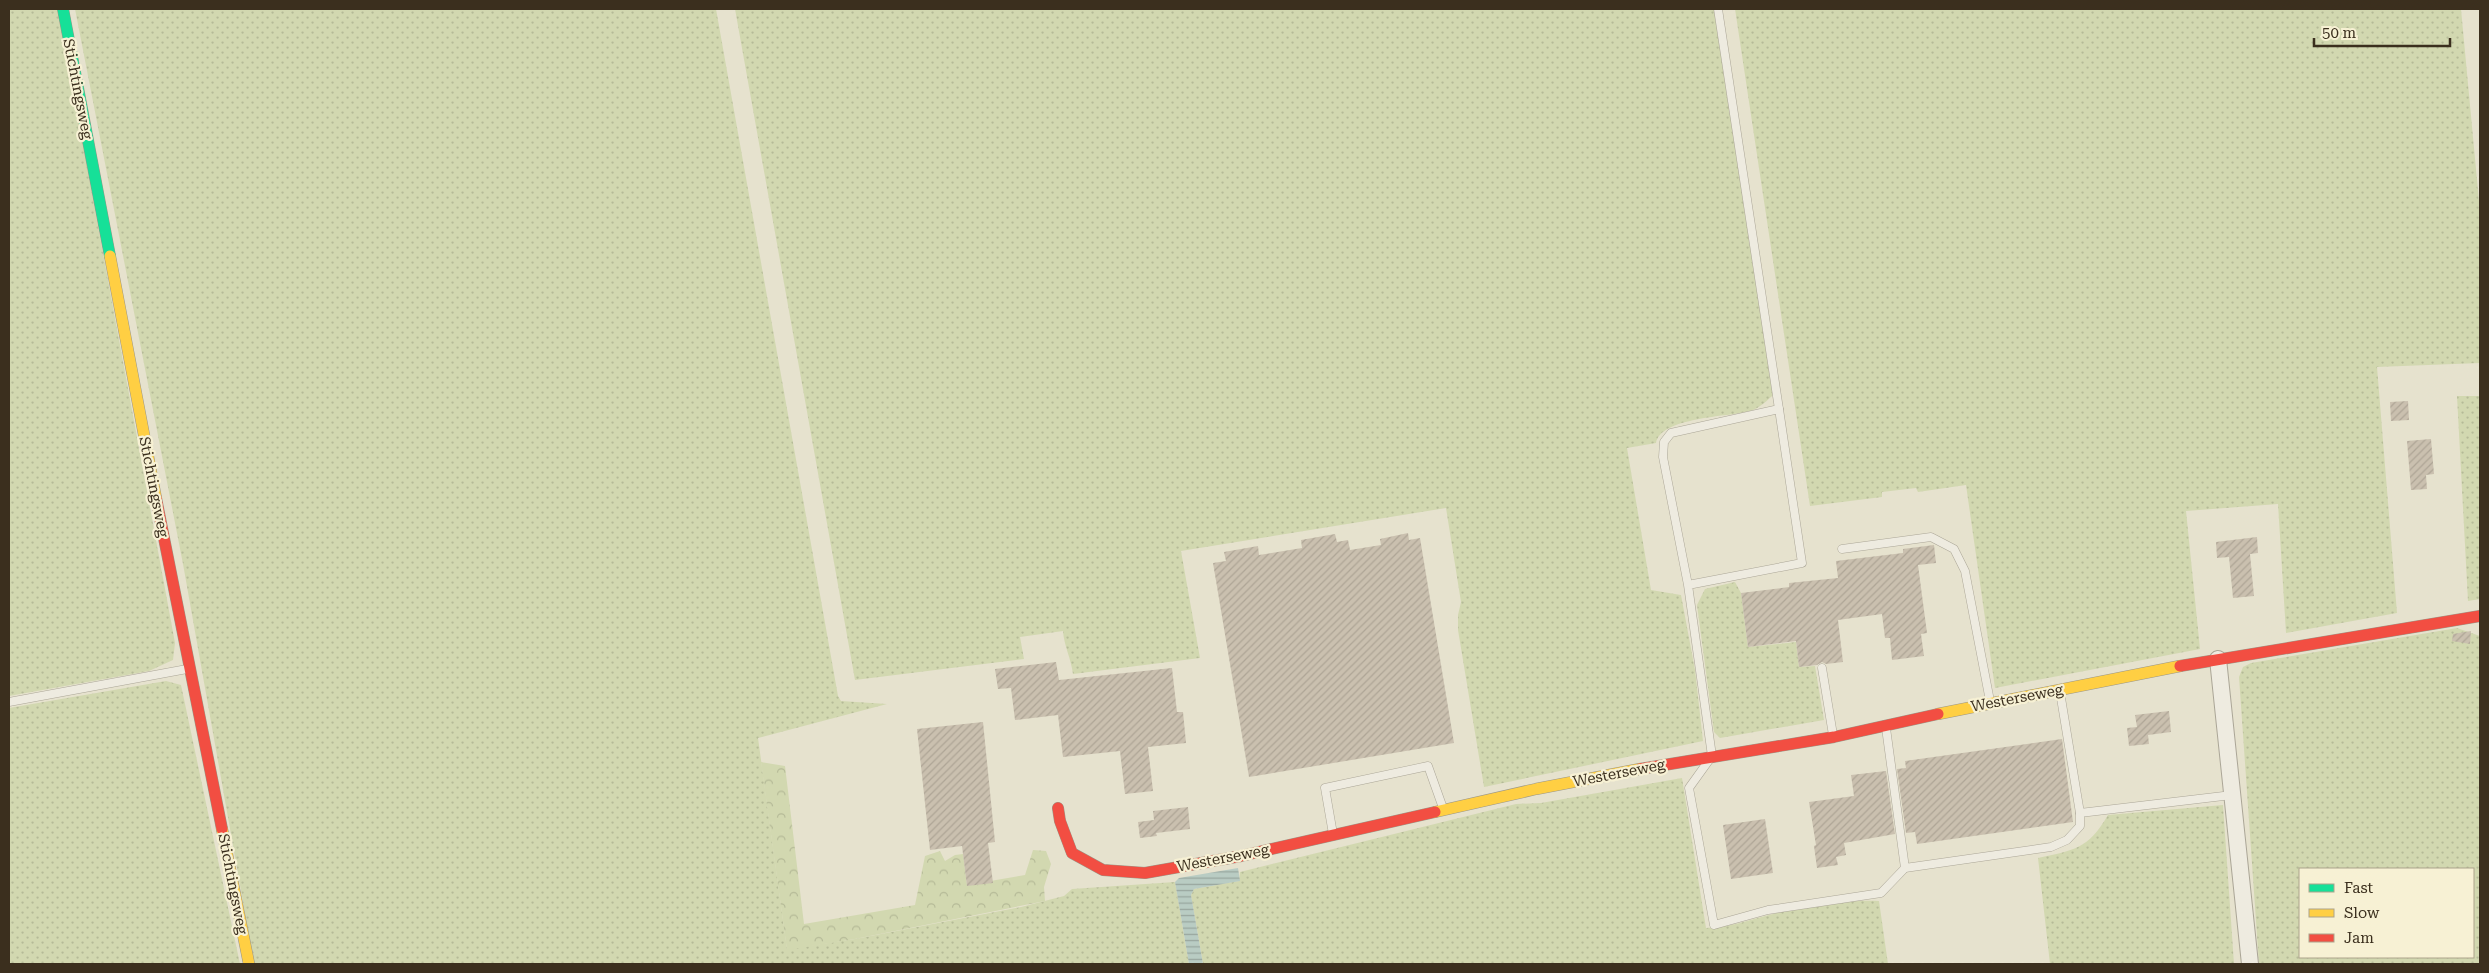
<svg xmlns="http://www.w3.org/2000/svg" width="2489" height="973" viewBox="0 0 2489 973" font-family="'Roboto Serif',serif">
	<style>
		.grass { fill: url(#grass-dots); fill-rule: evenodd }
		.forest { fill: url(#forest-crowns) }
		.water { fill: url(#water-rules) }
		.building { fill: url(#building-hatch) }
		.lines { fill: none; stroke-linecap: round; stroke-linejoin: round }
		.lane-casing { stroke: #aba697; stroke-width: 9 }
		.street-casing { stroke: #aba697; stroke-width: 18 }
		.fast-casing { stroke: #9b9687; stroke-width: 12 }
		.slow-casing { stroke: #9b9687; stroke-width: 12 }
		.jam-casing { stroke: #9b9687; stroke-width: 12 }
		.lane { stroke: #eeebe0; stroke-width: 8 }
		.street { stroke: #eeebe0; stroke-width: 16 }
		.fast { stroke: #16e098; stroke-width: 11 }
		.slow { stroke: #ffcf43; stroke-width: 11 }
		.jam { stroke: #f24e42; stroke-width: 11 }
		.labels { text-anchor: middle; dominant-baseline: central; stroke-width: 4.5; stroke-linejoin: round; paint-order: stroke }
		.street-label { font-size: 15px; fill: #3b2f1e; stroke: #f7f1d4 }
	</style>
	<defs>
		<pattern id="grass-dots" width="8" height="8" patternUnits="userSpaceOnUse" patternTransform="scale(1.25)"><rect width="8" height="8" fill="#d2d8b0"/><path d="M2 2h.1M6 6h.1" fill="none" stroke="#b5ba97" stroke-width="1.8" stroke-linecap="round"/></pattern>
		<pattern id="forest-crowns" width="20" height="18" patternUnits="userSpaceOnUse" patternTransform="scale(1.25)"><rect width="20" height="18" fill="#d2d8b0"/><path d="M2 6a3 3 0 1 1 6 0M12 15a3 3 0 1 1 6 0" fill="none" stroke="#b5ba97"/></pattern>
		<pattern id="water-rules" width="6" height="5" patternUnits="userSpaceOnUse" patternTransform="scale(1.25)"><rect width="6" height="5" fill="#b9ccc3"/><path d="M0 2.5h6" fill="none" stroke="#98a69e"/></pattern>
		<pattern id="building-hatch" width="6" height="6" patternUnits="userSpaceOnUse" patternTransform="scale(1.25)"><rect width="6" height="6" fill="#cac0af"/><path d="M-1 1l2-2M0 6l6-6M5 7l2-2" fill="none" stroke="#aea596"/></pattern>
	</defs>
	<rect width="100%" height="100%" fill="#e6e2ce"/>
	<!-- grass -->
	<g class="grass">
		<polygon points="9,9 58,9 175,643 173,660 149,671 9,696"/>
		<polygon points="75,9 716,9 838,696 841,701 887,704 758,738 787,949 855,939 1021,907 1064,896 1072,889 1175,882 1189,964 254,964 183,564"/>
		<path d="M735,9H1716L1775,393C1768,400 1760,408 1750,411C1728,417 1661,417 1656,443L1627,448L1651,590L1681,595L1695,670L1703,741L1484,787L1458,630V615L1461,602L1446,508L1181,551L1200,658L1073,674C1071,658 1064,646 1063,631L1020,637L1024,659L855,680Z"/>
		<polygon points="1735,9 2461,9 2480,212 2480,363 2377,367 2397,613 2286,633 2278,504 2186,511 2200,649 1995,688 1966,485 1918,492 1916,488 1882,492 1882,497 1810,506"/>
		<polygon points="2457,396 2480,396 2480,599 2468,601"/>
		<polygon points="1735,582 1741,593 1748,647 1796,642 1799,667 1815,666 1824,720 1720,738 1714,732 1697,605 1705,589"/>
		<path d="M2457,628L2480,636V964H2259L2239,677L2243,667L2251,663ZM2300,869H2473V957H2300Z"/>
		<polygon points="166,681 181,685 240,964 9,964 9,708"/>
		<path d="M1682,778L1706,928C1731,927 1749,920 1773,914C1802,907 1850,899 1879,901L1888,964H1203L1191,895L1194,889L1239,881L1240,872L1516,804L1541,803Z"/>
		<path d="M2223,805L2234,964H2050L2038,858C2075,850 2088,849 2108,815Z"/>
	</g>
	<!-- forest -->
	<polygon class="forest" points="761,762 785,766 804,924 915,905 925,856 940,851 945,861 955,855 963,854 967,885 1025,875 1033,850 1046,851 1051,864 1044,887 1045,901 855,939 787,950"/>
	<!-- water -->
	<polygon class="water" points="1238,868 1240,881 1194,889 1191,895 1203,964 1189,964 1175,882 1179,878"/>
	<!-- building -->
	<g class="building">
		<polygon points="2408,401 2409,420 2391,421 2390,402"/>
		<polygon points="2431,439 2434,474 2426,475 2427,489 2411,490 2407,441"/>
		<polygon points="1408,533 1409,540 1420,538 1454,743 1249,777 1213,563 1226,561 1224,552 1258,546 1259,555 1302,548 1301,540 1335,534 1337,542 1348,540 1350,550 1381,545 1380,539"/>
		<polygon points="2257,537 2258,553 2250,554 2254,596 2233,598 2229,557 2217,558 2216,542"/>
		<polygon points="1934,545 1936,563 1918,565 1927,633 1921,634 1924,656 1892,660 1890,638 1885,638 1882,614 1838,620 1843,662 1826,664 1822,662 1817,665 1799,667 1796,641 1748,647 1741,593 1789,587 1789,583 1838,578 1836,561 1903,553 1903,549"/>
		<polygon points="2471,631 2470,644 2452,641 2453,634"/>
		<polygon points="1056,662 1059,680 1172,668 1177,712 1183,712 1186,743 1148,747 1153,791 1125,794 1120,751 1063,757 1058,715 1015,720 1011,688 998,689 995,669"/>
		<polygon points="2169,711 2171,732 2148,735 2149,744 2129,746 2127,728 2137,727 2135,715"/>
		<polygon points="983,722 995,842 988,843 993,883 967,886 962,846 930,850 917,729"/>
		<polygon points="2062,739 2073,822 1917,844 1915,832 1906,833 1897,769 1906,768 1905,761"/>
		<polygon points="1886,771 1895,834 1844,843 1846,855 1836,857 1838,865 1817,868 1814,846 1816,845 1809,802 1854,796 1851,775"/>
		<polygon points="1188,807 1190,829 1156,833 1157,836 1140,838 1138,822 1154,820 1153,811"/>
		<polygon points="1765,819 1773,873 1731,879 1723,825"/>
	</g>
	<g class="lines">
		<!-- lane casing -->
		<g class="lane-casing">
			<g id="lane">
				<polyline points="1718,9 1779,409"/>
				<polyline points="1842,549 1931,537 1954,549 1965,571 1990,701"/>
				<polyline points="1688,585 1663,457 1664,442 1671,433 1779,409 1802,563 1688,585 1712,756 1689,788 1714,925 1768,910 1881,893 1905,868"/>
				<polyline points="1822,668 1833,735"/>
				<polyline points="2060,692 2080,813 2232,795"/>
				<polyline points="9,702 187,669"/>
				<polyline points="1886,728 1905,868 2051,847 2067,840 2080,826 2080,813"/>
				<polyline points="1333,834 1325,788 1428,766 1443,808"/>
			</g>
		</g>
		<!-- street casing -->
		<g class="street-casing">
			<polyline id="street" points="2218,659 2250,964"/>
		</g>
		<!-- fast casing -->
		<g class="fast-casing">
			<polyline id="fast" points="63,9 110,256"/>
		</g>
		<!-- slow casing -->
		<g class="slow-casing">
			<g id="slow">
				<polyline points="110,256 156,498"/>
				<polyline points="1938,714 2180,666"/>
				<polyline points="1435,812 1536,789 1640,769"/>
				<polyline points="222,829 249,964"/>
			</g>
		</g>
		<!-- jam casing -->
		<g class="jam-casing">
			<g id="jam">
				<polyline points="156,498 222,829"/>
				<polyline points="2180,666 2480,616"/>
				<polyline points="1640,769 1834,737 1938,714"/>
				<polyline points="1058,808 1060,821 1072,853 1103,870 1145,873 1241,856 1435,812"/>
			</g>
		</g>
		<!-- lane -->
		<use href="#lane" class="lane"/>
		<!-- street -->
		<use href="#street" class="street"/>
		<!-- fast -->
		<use href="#fast" class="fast"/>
		<!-- slow -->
		<use href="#slow" class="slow"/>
		<!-- jam -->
		<use href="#jam" class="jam"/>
	</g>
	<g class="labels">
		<!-- street labels -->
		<g class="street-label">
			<text transform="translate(78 89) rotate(79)">Stichtingsweg</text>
			<text transform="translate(154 487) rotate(79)">Stichtingsweg</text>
			<text transform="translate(2017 698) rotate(-11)">Westerseweg</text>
			<text transform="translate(1619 773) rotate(-11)">Westerseweg</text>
			<text transform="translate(1223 858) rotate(-11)">Westerseweg</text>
			<text transform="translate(233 884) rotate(79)">Stichtingsweg</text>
		</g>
	</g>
	<!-- border -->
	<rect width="2489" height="973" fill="none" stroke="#3b2f1e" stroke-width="20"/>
	<!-- legend -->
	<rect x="2299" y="868" width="175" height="90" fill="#f7f1d4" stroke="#aca38b"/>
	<rect x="2309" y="884" width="25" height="8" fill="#16e098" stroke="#aca38b"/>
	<text x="2344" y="893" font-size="15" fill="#3b2f1e">Fast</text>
	<rect x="2309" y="909" width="25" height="8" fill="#ffcf43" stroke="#aca38b"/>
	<text x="2344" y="918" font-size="15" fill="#3b2f1e">Slow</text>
	<rect x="2309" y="934" width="25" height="8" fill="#f24e42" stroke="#aca38b"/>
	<text x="2344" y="943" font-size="15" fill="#3b2f1e">Jam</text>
	<!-- scale -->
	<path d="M2314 38v8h136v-8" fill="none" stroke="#3b2f1e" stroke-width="2.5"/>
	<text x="2322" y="38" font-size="15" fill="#3b2f1e" stroke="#f7f1d4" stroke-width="4" paint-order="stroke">50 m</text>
</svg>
